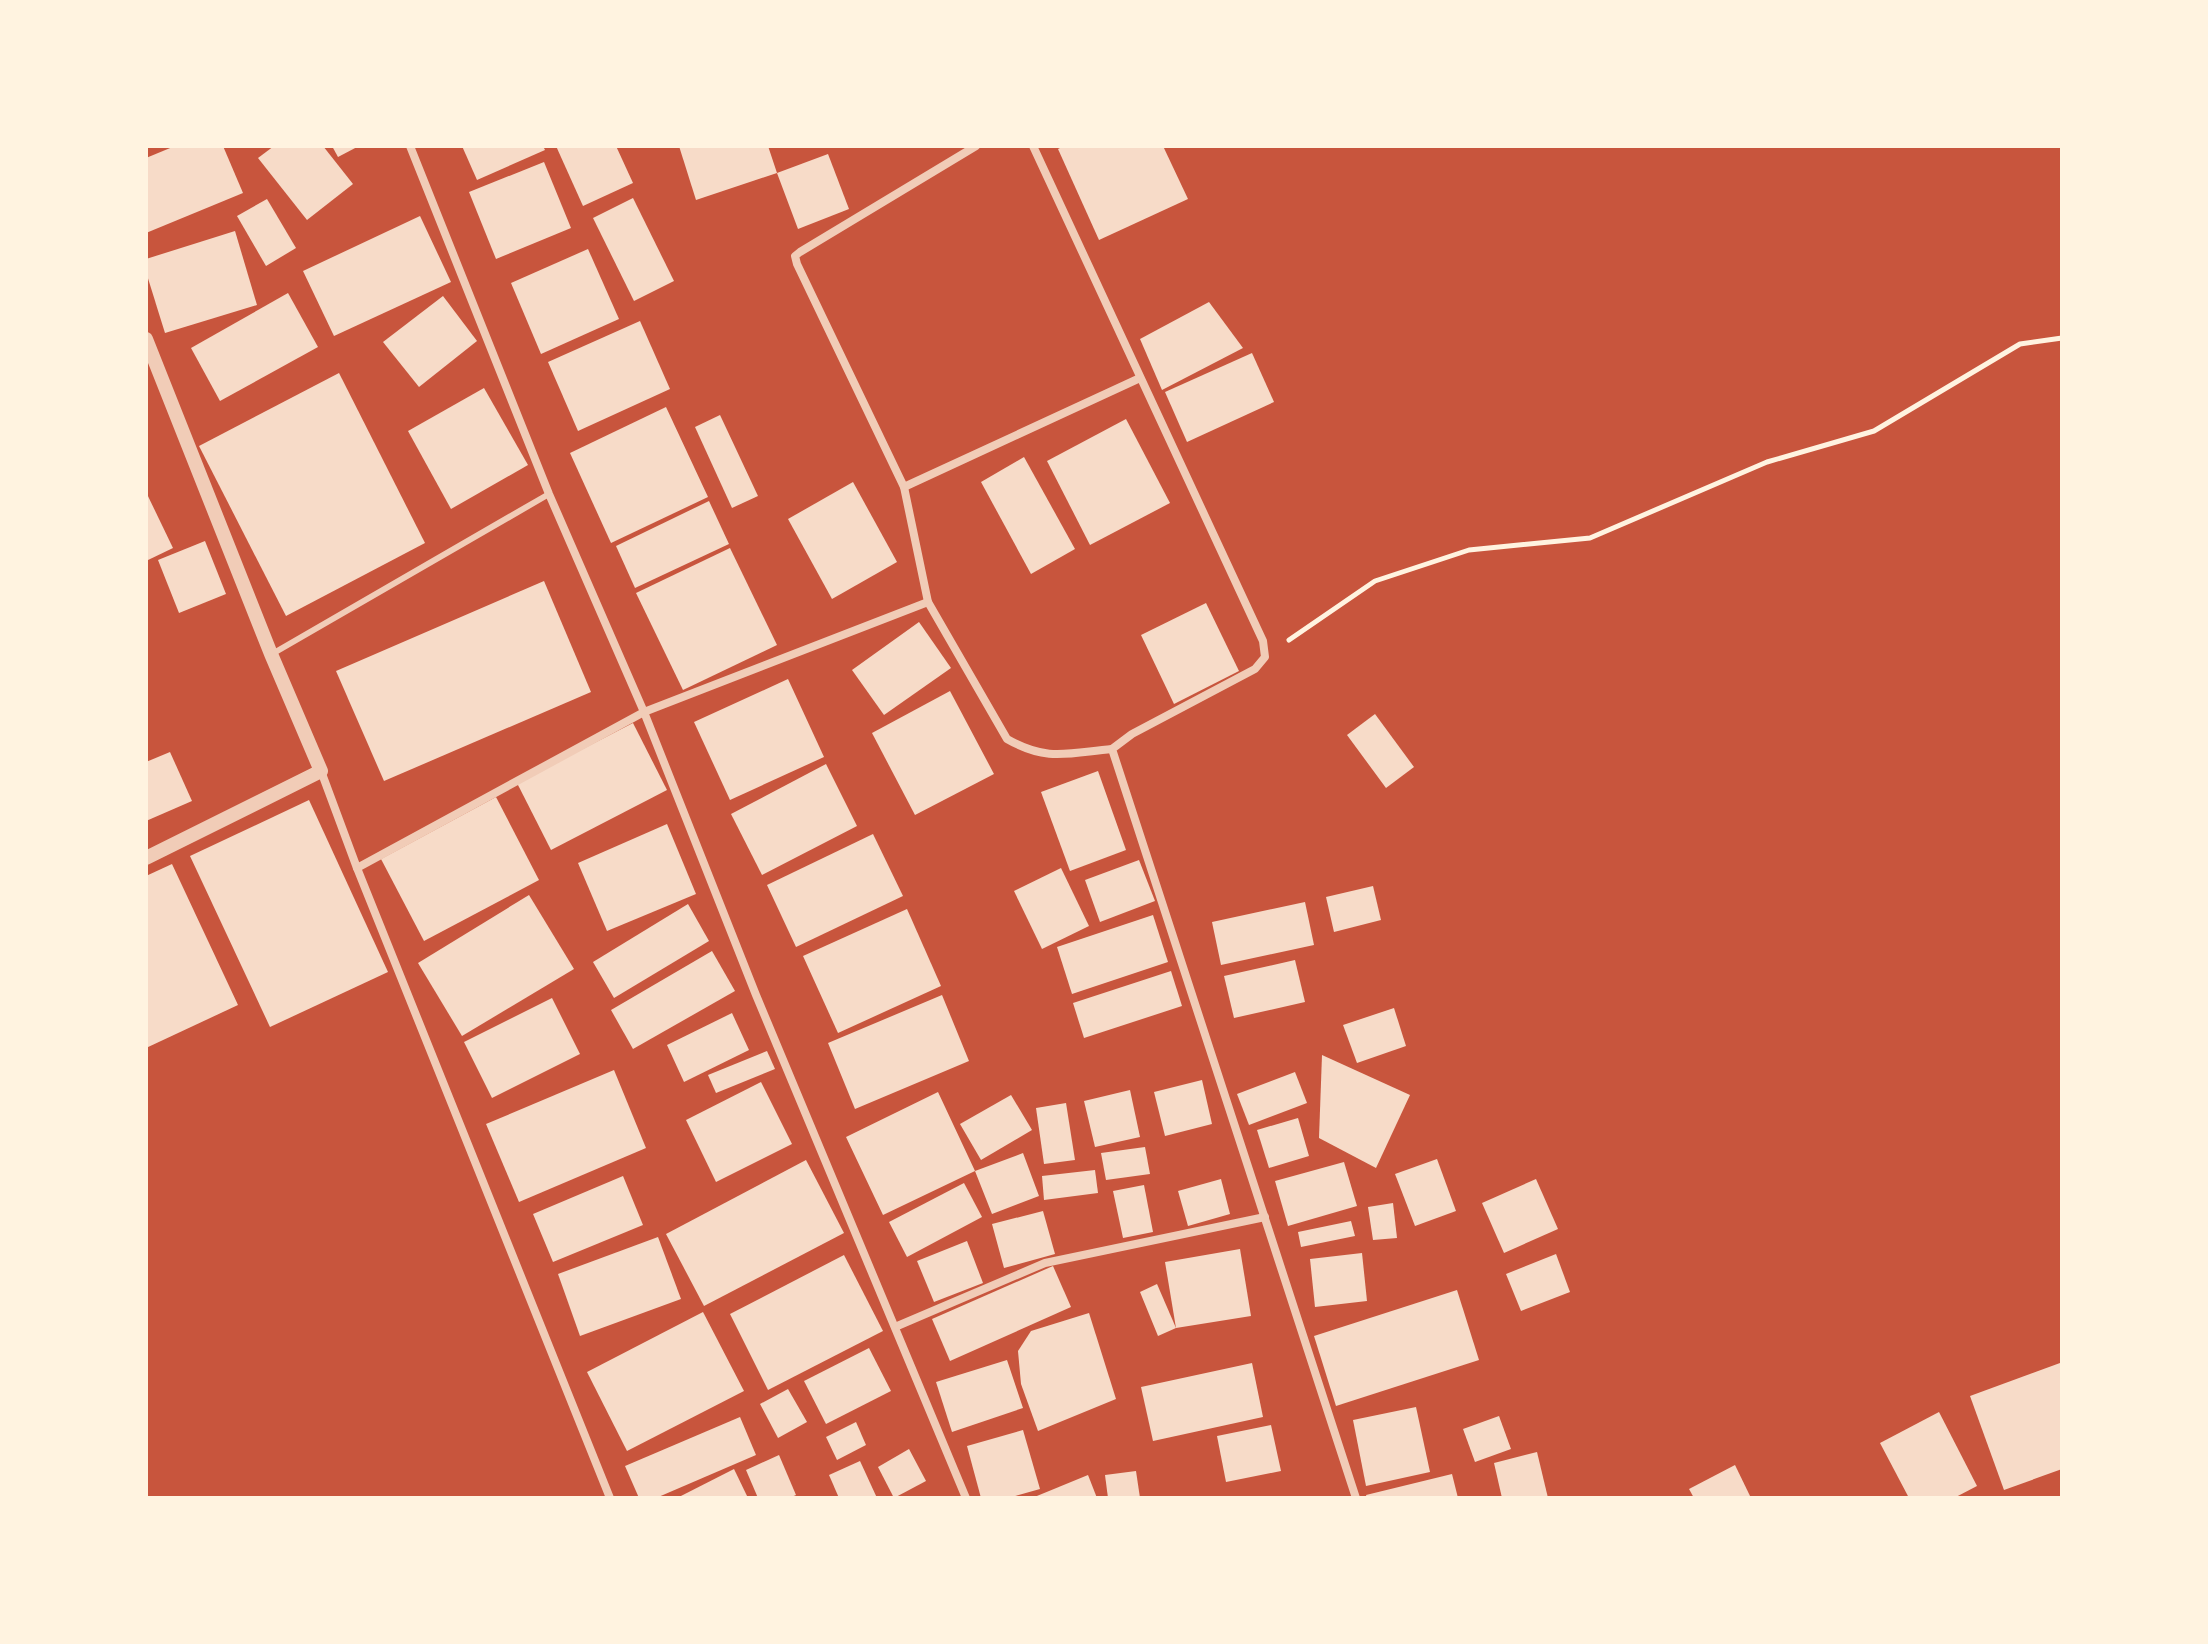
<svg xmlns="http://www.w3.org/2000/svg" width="2208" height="1644" viewBox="0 0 2208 1644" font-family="'Golos Text',sans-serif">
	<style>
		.building { fill: #f7dbc8 }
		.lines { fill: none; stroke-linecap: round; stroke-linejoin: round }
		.path { stroke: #fff3e0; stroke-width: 5 }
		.service { stroke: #f1ccb7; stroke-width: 6 }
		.minor { stroke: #f1ccb7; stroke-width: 8 }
		.tertiary { stroke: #f1ccb7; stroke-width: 14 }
	</style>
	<rect width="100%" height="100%" fill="#c8553d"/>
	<!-- building -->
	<g class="building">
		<polygon points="175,146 223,146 243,193 146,233 146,158"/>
		<polygon points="274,146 323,146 353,184 307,220 258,158"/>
		<polygon points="332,146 359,146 338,157"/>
		<polygon points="462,146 543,146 545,150 477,180"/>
		<polygon points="556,146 616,146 633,183 583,206"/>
		<polygon points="679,146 768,146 777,173 696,200"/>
		<polygon points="1064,146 1163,146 1188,199 1099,240 1058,149"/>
		<polygon points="828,154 849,209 798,229 777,173"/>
		<polygon points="544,162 571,228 496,259 469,192"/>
		<polygon points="633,198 674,281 634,301 593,218"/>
		<polygon points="267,199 296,248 266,266 237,216"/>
		<polygon points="420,216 451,282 334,336 303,271"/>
		<polygon points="235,231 257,305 165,333 146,272 146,259"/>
		<polygon points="588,249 619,319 541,354 511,283"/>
		<polygon points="288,293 318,347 220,401 191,348"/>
		<polygon points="443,296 477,341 419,387 383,342"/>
		<polygon points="1209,302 1243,348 1162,390 1140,339"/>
		<polygon points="640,321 670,389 578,431 548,362"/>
		<polygon points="1252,353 1274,402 1187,442 1165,392"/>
		<polygon points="339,373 425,543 286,616 199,446"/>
		<polygon points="484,388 528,465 451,509 408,431"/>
		<polygon points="666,407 708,497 611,543 570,453"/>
		<polygon points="720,415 758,496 732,508 695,427"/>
		<polygon points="1126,419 1170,503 1090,545 1047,461"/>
		<polygon points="1024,457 1075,549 1031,574 981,482"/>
		<polygon points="853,482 897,562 832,599 788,519"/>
		<polygon points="146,492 173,548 146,561"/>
		<polygon points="709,501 729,544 635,588 616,546"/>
		<polygon points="205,541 226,594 179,613 158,560"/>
		<polygon points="730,548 777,645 683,690 636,593"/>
		<polygon points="544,581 591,692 384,781 336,671"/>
		<polygon points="1206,603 1239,671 1174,704 1141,635"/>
		<polygon points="919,622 951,668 884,715 852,670"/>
		<polygon points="788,679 824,757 730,800 694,722"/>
		<polygon points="950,691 994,774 915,815 872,733"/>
		<polygon points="1375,714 1414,767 1386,788 1347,735"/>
		<polygon points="633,723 667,790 551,850 517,783"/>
		<polygon points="170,752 192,801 146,821 146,762"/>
		<polygon points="826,764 857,826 762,875 731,814"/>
		<polygon points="1098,771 1126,850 1070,871 1041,792"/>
		<polygon points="496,797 539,880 424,941 381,859"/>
		<polygon points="309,800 388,972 270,1027 190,856"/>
		<polygon points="667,824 696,894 607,931 578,863"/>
		<polygon points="873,834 903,896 796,947 767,885"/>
		<polygon points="1139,860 1155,901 1100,922 1085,880"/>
		<polygon points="172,864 238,1005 146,1048 146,876"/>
		<polygon points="1061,868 1089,926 1042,949 1014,891"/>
		<polygon points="1373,886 1381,920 1334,932 1326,897"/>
		<polygon points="529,895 574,969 462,1036 418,963"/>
		<polygon points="1305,902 1314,945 1221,965 1212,922"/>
		<polygon points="688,904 709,941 614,998 593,962"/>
		<polygon points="907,909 941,986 838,1033 803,956"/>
		<polygon points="1153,915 1168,962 1072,994 1057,947"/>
		<polygon points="712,951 735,991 633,1049 611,1010"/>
		<polygon points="1295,960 1305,1002 1234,1018 1224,976"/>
		<polygon points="1171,971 1182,1006 1084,1038 1073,1003"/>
		<polygon points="942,995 969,1061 855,1109 828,1043"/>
		<polygon points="552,998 580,1054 492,1098 464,1042"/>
		<polygon points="1394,1008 1406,1046 1357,1063 1343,1025"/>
		<polygon points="732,1013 749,1050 684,1082 667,1045"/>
		<polygon points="767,1051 775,1069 716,1093 708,1075"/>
		<polygon points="1322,1055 1410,1095 1376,1168 1319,1138"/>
		<polygon points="614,1070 646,1148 519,1202 486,1124"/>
		<polygon points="1295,1072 1307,1103 1249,1125 1237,1094"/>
		<polygon points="1202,1080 1212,1124 1165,1136 1154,1092"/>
		<polygon points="761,1082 792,1144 716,1182 686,1120"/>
		<polygon points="1130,1090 1140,1137 1095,1147 1084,1101"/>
		<polygon points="938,1092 975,1171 1023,1153 1039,1196 992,1214 975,1171 883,1215 846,1137"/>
		<polygon points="1011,1095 1032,1130 981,1160 960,1124"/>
		<polygon points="1066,1103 1075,1160 1044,1164 1036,1108"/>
		<polygon points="1298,1118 1309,1156 1269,1168 1257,1130"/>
		<polygon points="1145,1147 1150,1174 1106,1180 1101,1153"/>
		<polygon points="1437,1159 1456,1211 1415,1226 1395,1174"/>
		<polygon points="806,1160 844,1233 704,1306 666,1234"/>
		<polygon points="1344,1162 1357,1206 1288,1226 1275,1181"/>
		<polygon points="1095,1170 1098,1193 1044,1200 1042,1176"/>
		<polygon points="623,1176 643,1225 553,1262 533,1214"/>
		<polygon points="1221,1179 1230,1214 1188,1226 1178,1191"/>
		<polygon points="1536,1179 1558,1229 1504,1253 1482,1203"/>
		<polygon points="964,1183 982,1217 907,1257 889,1222"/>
		<polygon points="1144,1185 1153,1232 1123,1238 1113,1191"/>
		<polygon points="1393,1203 1397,1238 1373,1240 1368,1207"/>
		<polygon points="1043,1211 1055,1254 1004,1268 992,1224"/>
		<polygon points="1351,1221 1355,1236 1301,1247 1298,1232"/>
		<polygon points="658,1237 681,1299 580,1336 558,1274"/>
		<polygon points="967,1241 983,1283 934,1302 917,1261"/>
		<polygon points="1240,1249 1251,1316 1176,1328 1165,1262"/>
		<polygon points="1362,1253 1367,1301 1315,1307 1310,1259"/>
		<polygon points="1556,1254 1570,1292 1521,1311 1506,1274"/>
		<polygon points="844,1255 883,1331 768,1390 730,1314"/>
		<polygon points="1053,1266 1071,1307 950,1361 932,1319"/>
		<polygon points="1157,1284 1176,1328 1158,1336 1140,1292"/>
		<polygon points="1457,1290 1479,1360 1336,1406 1314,1336"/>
		<polygon points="703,1312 744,1391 627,1451 587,1372"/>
		<polygon points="1089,1313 1116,1399 1038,1431 1021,1384 1018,1351 1031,1331"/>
		<polygon points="869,1348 891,1391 826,1424 804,1381"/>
		<polygon points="1007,1360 1023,1408 952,1432 936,1382"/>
		<polygon points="1252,1363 1263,1417 1153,1441 1141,1387"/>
		<polygon points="2060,1363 2062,1469 2004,1490 1970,1396"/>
		<polygon points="788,1389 807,1422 778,1438 760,1404"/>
		<polygon points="1416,1407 1430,1472 1366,1486 1353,1420"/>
		<polygon points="1939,1412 1977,1486 1954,1498 1909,1498 1880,1443"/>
		<polygon points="1499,1416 1511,1449 1475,1462 1463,1429"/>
		<polygon points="740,1417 756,1455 656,1498 639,1498 625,1466"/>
		<polygon points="856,1422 866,1445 837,1460 826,1437"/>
		<polygon points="1271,1425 1281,1471 1226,1482 1217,1436"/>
		<polygon points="1023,1430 1040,1489 1008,1498 981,1498 967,1446"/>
		<polygon points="909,1449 926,1481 894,1498 878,1467"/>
		<polygon points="1537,1452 1548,1498 1502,1498 1494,1463"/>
		<polygon points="779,1455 796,1495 789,1498 758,1498 746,1470"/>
		<polygon points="860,1461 877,1498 839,1498 829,1475"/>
		<polygon points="1735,1465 1751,1498 1694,1498 1689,1489"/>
		<polygon points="734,1469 748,1498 677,1498"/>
		<polygon points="1136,1471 1140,1498 1108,1498 1105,1475"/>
		<polygon points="1452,1474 1458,1498 1367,1498 1366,1495"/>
		<polygon points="1088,1475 1097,1498 1032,1498"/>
	</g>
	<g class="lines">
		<!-- path -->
		<polyline class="path" points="1289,640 1375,581 1469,550 1590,538 1767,462 1874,431 2020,344 2062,338"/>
		<!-- service -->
		<polyline class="service" points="272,654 549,494"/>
		<!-- minor -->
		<g class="minor">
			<polyline points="410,146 549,494 644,712 756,995 966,1498"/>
			<path d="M976,146L800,252L795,256L797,264L904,487L928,602L1007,739C1047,762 1068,753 1112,749"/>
			<polyline points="1033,146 1263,641 1265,657 1255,669 1132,734 1112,749 1356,1498"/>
			<polyline points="904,487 1140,378"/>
			<polyline points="321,771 357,868 610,1498"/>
			<polyline points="357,868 644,712 928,602"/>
			<polyline points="895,1327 1045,1263 1265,1217"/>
		</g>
		<!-- tertiary -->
		<polyline class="tertiary" points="146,339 271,654 321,771 146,858"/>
	</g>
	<!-- border -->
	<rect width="2208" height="1644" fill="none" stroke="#fff3e0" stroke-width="296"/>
</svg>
